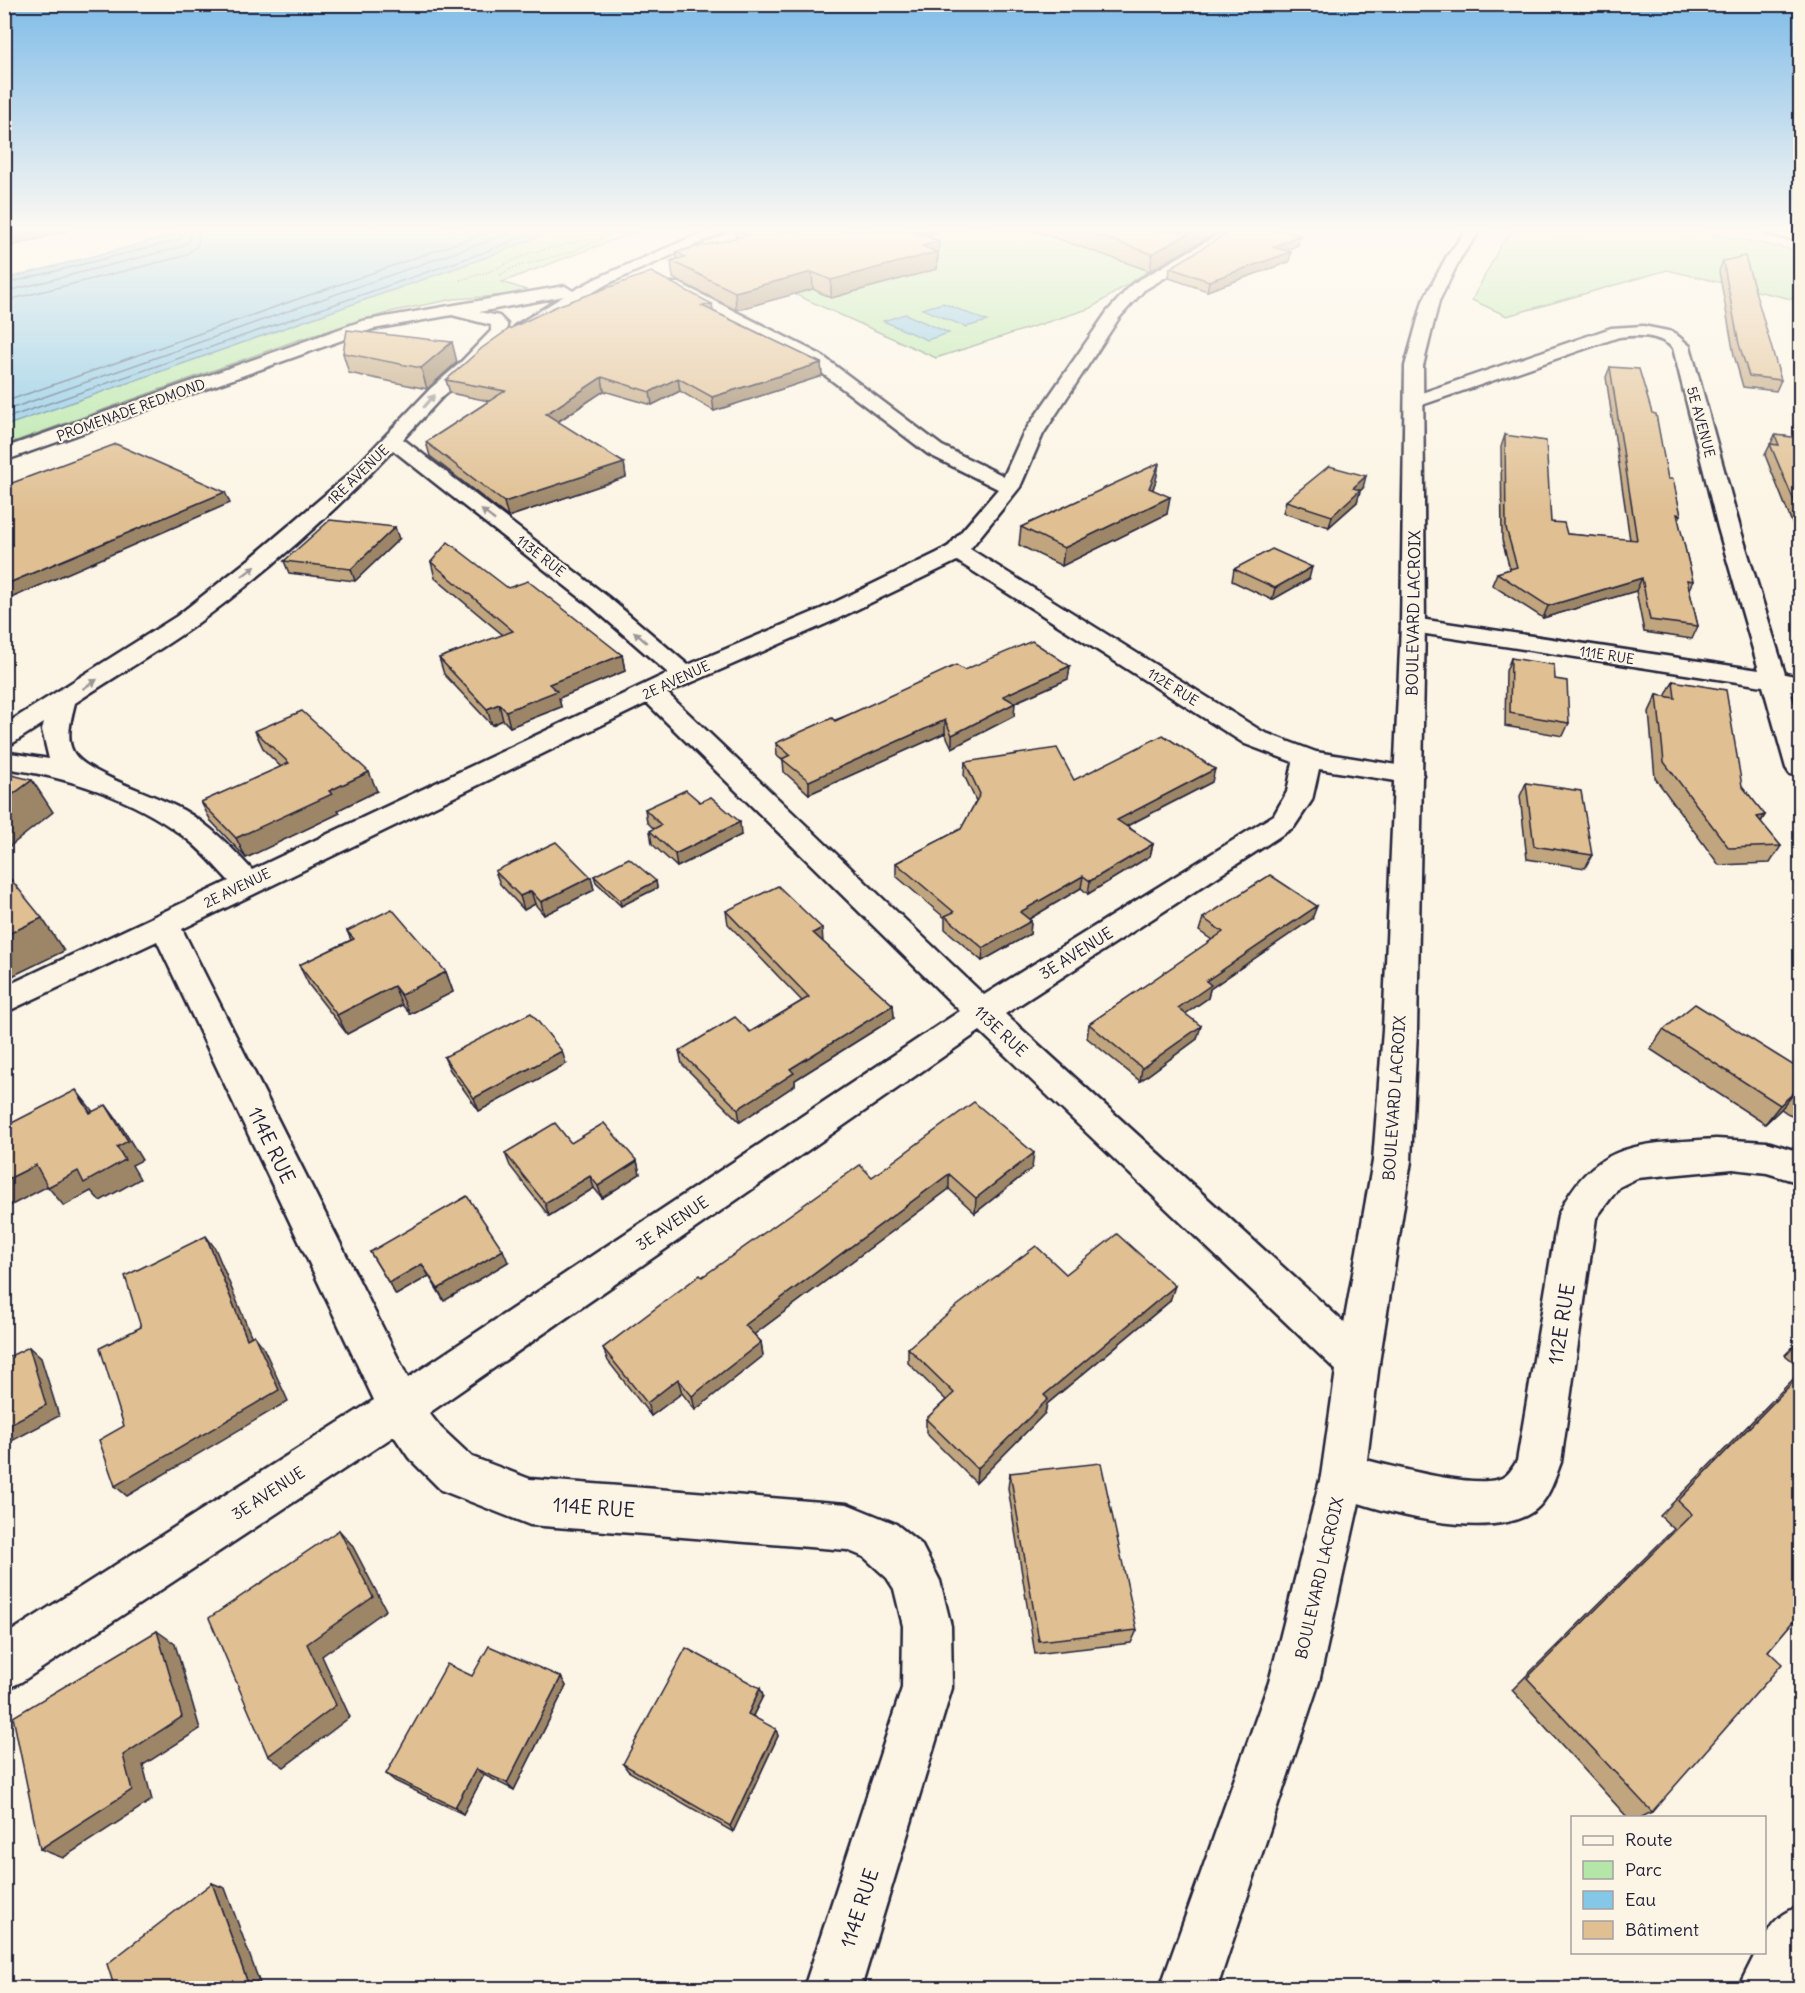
<svg xmlns="http://www.w3.org/2000/svg" width="1805" height="1993" viewBox="0 0 1805 1993" font-family="Delius,sans-serif">
	<style>
		.green { fill: #b4e6a7; stroke: #6b8471; stroke-width: 1.5 }
		.water { fill: #85c7e6; stroke: #5d85a2; stroke-width: 1.5 }
		.lines { fill: none; stroke-linecap: round; stroke-linejoin: round }
		.shore { stroke: #4a647f; stroke-width: 1.5 }
		.minor-casing { stroke: #22223b; stroke-width: 5 }
		.major-casing { stroke: #22223b; stroke-width: 5 }
		.path { stroke: #22223b; stroke-width: 1.5; stroke-dasharray: 1 2; stroke-linecap: butt }
		.minor { fill: #fcf5e5; fill-rule: evenodd }
		.major { fill: #fcf5e5; fill-rule: evenodd }
		.wall { fill: #c1a57e; stroke: #22223b; stroke-width: 1.5 }
		.shaded-wall { fill: #9d8667; stroke: #22223b; stroke-width: 1.5 }
		.building { fill: #e0c093; stroke: #22223b; stroke-width: 1.5 }
		.oneway { fill: #9a9698 }
		.labels { text-anchor: middle; dominant-baseline: central; stroke-width: 4.5; stroke-linejoin: round; paint-order: stroke }
		.far-street-label { font-size: 14px; fill: #22223b; stroke: #fcf5e5 }
		.street-label { font-size: 16px; fill: #22223b; stroke: #fcf5e5 }
		.near-street-label { font-size: 20px; fill: #22223b; stroke: #fcf5e5 }
	</style>
	<rect width="100%" height="100%" fill="#fcf5e5"/>
	<filter id="ink" filterUnits="userSpaceOnUse"><feTurbulence type="fractalNoise" baseFrequency=".0167" numOctaves="2"/><feDisplacementMap in="SourceGraphic" scale="12" xChannelSelector="R" yChannelSelector="G"/><feConvolveMatrix kernelMatrix="1 2 1 2 8 2 1 2 1" color-interpolation-filters="sRGB"/></filter>
	<g filter="url(#ink)">
		<!-- green -->
		<g class="green">
			<polygon points="552,231 637,231 502,282 536,293 454,299 394,311 298,340 5,445 4,426 487,257"/>
			<polygon points="765,231 1219,231 1161,263 1091,308 936,358 712,257"/>
			<polygon points="1513,231 1696,231 1800,251 1800,301 1667,270 1507,316 1472,300 1501,245"/>
		</g>
		<!-- water -->
		<g class="water">
			<polygon points="189,231 552,231 487,257 5,426 5,279"/>
			<polygon points="943,303 987,321 966,327 922,309"/>
			<polygon points="905,314 949,333 927,340 883,321"/>
		</g>
		<g class="lines">
			<!-- shore -->
			<g class="shore">
				<polyline points="4,284 179,240 184,231"/>
				<polyline points="4,292 181,247 189,241 191,231"/>
				<polyline points="4,301 184,256 197,246 200,231"/>
				<polyline points="4,402 492,231"/>
				<polyline points="4,411 516,231"/>
				<polyline points="4,419 485,252 536,231"/>
			</g>
			<!-- minor casing -->
			<g class="minor-casing">
				<g id="minor">
					<path d="M706,231H726L607,284L529,330H517L515,326L564,296L479,312L499,316L507,324V332L488,353L487,359L443,396L403,439L608,597L688,665L821,609L939,552L949,546L998,489L928,454L809,363L669,289L666,286L669,283H679L821,355L942,446L1004,476L1023,434L1107,312L1132,284L1225,231H1243L1144,290L1119,318L1043,434L1020,487L970,549L1263,732L1316,752L1409,767L1419,769L1423,775L1419,781L1409,783L1319,769L1312,800L1294,827L1005,1014L1373,1349L1379,1363L1373,1377L1358,1383L1343,1377L980,1031L429,1413L441,1428L472,1457L530,1479L847,1504L896,1524L921,1544L940,1581L951,1626L952,1688L861,1988H804L902,1688L903,1626L894,1589L887,1578L864,1557L847,1550L530,1525L441,1490L409,1458L394,1436L21,1682L4,1690V1636L374,1400L157,941L4,1013V987L229,881C214,865 200,848 183,836C133,798 66,776 4,768V752L49,759L42,730L44,723L13,743L4,745V725L177,616L252,557L346,477L431,388L459,364L491,331V325L452,315L373,329L4,461V448L362,321L565,286L573,291L597,278ZM393,450L592,607L668,673L252,870C231,847 210,825 183,810C157,795 92,776 76,756C64,742 71,719 75,703C114,677 156,653 194,626C265,574 333,514 393,450ZM957,561L1245,744L1293,762L1287,792L1274,815L984,995L667,693L837,619ZM647,703L960,1011L408,1378L182,929Z"/>
					<polygon points="1765,231 1800,233 1800,241 1767,234"/>
					<path d="M1643,326L1673,332L1690,346L1740,528L1785,674L1800,677V691L1790,690L1800,725V776L1790,774L1786,768L1763,686L1413,632L1405,630L1401,625L1405,620L1413,618L1759,670L1718,528L1673,348C1657,334 1639,335 1619,337L1422,405H1410L1407,401L1410,397L1611,328Z"/>
					<path d="M1716,1139L1767,1142L1800,1152V1183L1767,1173L1733,1169L1637,1178L1619,1187L1596,1218L1561,1462C1555,1478 1549,1499 1535,1510C1491,1544 1375,1511 1327,1492L1321,1476L1327,1460L1343,1454C1375,1462 1475,1491 1502,1478C1509,1475 1513,1467 1517,1461L1558,1215C1594,1140 1641,1144 1716,1139Z"/>
					<path d="M1800,1906L1798,1988H1738L1756,1952H1764C1764,1927 1778,1915 1800,1906Z"/>
				</g>
			</g>
			<!-- major casing -->
			<g class="major-casing">
				<polygon id="major" points="1466,231 1480,231 1461,257 1439,301 1423,366 1425,625 1417,1030 1411,1161 1379,1363 1365,1476 1319,1682 1217,1988 1160,1988 1269,1682 1321,1476 1337,1363 1373,1161 1383,1030 1401,625 1405,366 1423,301 1447,256"/>
			</g>
			<!-- path -->
			<g class="path">
				<polyline points="500,275 512,268 574,251 620,231"/>
				<polyline points="460,280 488,272 530,253 612,233"/>
			</g>
			<!-- minor -->
			<use href="#minor" class="minor"/>
			<!-- major -->
			<use href="#major" class="major"/>
		</g>
		<!-- wall -->
		<g class="wall">
			<polygon points="735,231 942,231 924,236 938,259 937,259 937,269 831,298 813,289 736,310 673,278 671,261 677,259 676,252 736,238"/>
			<polygon points="1035,231 1220,231 1150,271"/>
			<polygon points="1298,245 1285,250 1289,262 1207,291 1169,278 1170,268"/>
			<polygon points="1723,261 1781,380 1776,391 1743,387 1734,355 1719,271"/>
			<polygon points="713,311 821,363 822,376 714,411 680,391 652,405 604,391 558,422 624,463 626,477 508,517 430,456 426,442 489,401 450,393 446,380"/>
			<polygon points="343,353 457,362 427,389 349,373"/>
			<polygon points="1610,367 1668,479 1681,515 1678,520 1693,581 1689,589 1698,626 1692,639 1644,632 1636,591 1543,618 1492,585 1497,573 1510,569 1502,540 1501,447 1505,435 1551,522 1567,534 1630,540 1606,377"/>
			<polygon points="1775,435 1800,438 1800,543 1765,455"/>
			<polygon points="1159,463 1156,480 1153,489 1167,514 1062,566 1019,545 1021,527"/>
			<polygon points="1363,488 1360,491 1357,502 1329,527 1283,513 1286,501"/>
			<polygon points="399,539 355,581 289,573 284,561"/>
			<polygon points="431,562 508,588 622,655 625,671 559,698 561,707 510,727 503,720 492,725 444,674 439,658 503,635 435,578"/>
			<polygon points="1234,569 1309,579 1272,600 1232,581"/>
			<polygon points="1511,658 1555,679 1569,723 1563,736 1505,726 1506,671"/>
			<polygon points="1070,666 1068,679 1014,703 1014,716 952,748 945,733 809,794 784,772 783,761 777,756 776,743 964,670"/>
			<polygon points="1673,681 1742,786 1765,815 1761,822 1781,846 1770,863 1719,865 1655,778 1649,712 1657,695 1665,697"/>
			<polygon points="255,731 377,791 338,810 340,813 246,858 211,821 201,802 281,767 264,750"/>
			<polygon points="965,762 1074,780 1212,782 1127,826 1153,844 1150,856 1088,894 1081,888 1029,919 1031,921 1030,934 982,961 945,929 945,918 896,876 896,863 961,829 976,801 964,775"/>
			<polygon points="1526,783 1592,855 1585,868 1527,859 1520,796"/>
			<polygon points="700,802 741,835 677,867 652,844 650,831 654,829 647,822 645,809"/>
			<polygon points="495,871 591,877 594,890 544,915 535,904 524,910 500,884"/>
			<polygon points="594,876 656,881 657,888 621,906 596,882"/>
			<polygon points="726,911 823,942 893,1005 894,1018 795,1080 795,1085 740,1122 682,1064 679,1051 750,1032 802,1001 728,924"/>
			<polygon points="1203,918 1312,919 1210,989 1208,998 1185,1014 1197,1039 1140,1081 1087,1038 1089,1024 1212,940 1199,931"/>
			<polygon points="347,931 446,972 453,992 410,1014 402,1005 347,1034 309,985 299,965 351,940"/>
			<polygon points="1663,1030 1799,1069 1800,1067 1800,1122 1781,1109 1765,1124 1650,1049"/>
			<polygon points="444,1057 566,1064 479,1111 450,1070"/>
			<polygon points="571,1143 637,1161 640,1174 602,1198 594,1188 549,1216 510,1166 505,1153"/>
			<polygon points="1032,1168 975,1213 949,1189 754,1334 761,1342 763,1356 695,1410 682,1393 651,1416 608,1361 603,1348 702,1277 872,1177"/>
			<polygon points="370,1252 508,1262 444,1301 429,1276 396,1295"/>
			<polygon points="1066,1274 1170,1301 1047,1404 1045,1413 976,1483 926,1433 926,1419 946,1400 908,1363 908,1348"/>
			<polygon points="1800,1340 1800,1367 1785,1355"/>
			<polygon points="1800,1372 1800,1613 1768,1651 1652,1812 1640,1818 1628,1818 1512,1690 1674,1529 1660,1516"/>
			<polygon points="1010,1473 1137,1630 1131,1643 1035,1654 1008,1488"/>
			<polygon points="472,1676 561,1677 566,1686 514,1790 484,1775 463,1814 395,1781 386,1774"/>
			<polygon points="760,1688 763,1696 753,1716 778,1736 733,1832 628,1771 623,1764"/>
		</g>
		<!-- shaded-wall -->
		<g class="shaded-wall">
			<polygon points="26,231 67,231 4,248 4,237"/>
			<polygon points="899,231 942,231 899,243"/>
			<polygon points="1193,231 1220,231 1150,271 1152,254"/>
			<polygon points="1300,235 1298,245 1271,257 1273,247"/>
			<polygon points="939,241 938,259 937,259 937,269 831,298 831,280 922,246"/>
			<polygon points="1291,252 1289,262 1207,291 1209,281"/>
			<polygon points="812,272 813,289 736,310 735,292"/>
			<polygon points="712,304 714,316 702,306"/>
			<polygon points="452,342 457,362 427,389 421,368"/>
			<polygon points="821,363 822,376 714,411 712,397"/>
			<polygon points="602,377 604,391 548,428 546,414"/>
			<polygon points="678,378 680,391 652,405 650,392"/>
			<polygon points="624,463 626,477 508,517 504,502"/>
			<polygon points="1159,463 1156,480 1147,505 1149,488"/>
			<polygon points="1366,476 1363,488 1360,491 1357,502 1329,527 1332,516 1353,488"/>
			<polygon points="225,492 230,503 4,601 4,585"/>
			<polygon points="1170,497 1167,514 1062,566 1064,548"/>
			<polygon points="395,527 399,539 355,581 351,569"/>
			<polygon points="1312,567 1309,579 1272,600 1275,588"/>
			<polygon points="1642,578 1636,591 1543,618 1548,606"/>
			<polygon points="622,655 625,671 559,698 561,707 510,727 506,711 549,684"/>
			<polygon points="1070,666 1068,679 1002,708 1003,696"/>
			<polygon points="1015,703 1014,716 952,748 952,735"/>
			<polygon points="499,704 503,720 492,725 487,709"/>
			<polygon points="945,720 945,733 809,794 809,781"/>
			<polygon points="1215,769 1212,782 1115,832 1117,820"/>
			<polygon points="369,772 377,791 338,810 340,813 246,858 236,838 329,791"/>
			<polygon points="32,780 53,812 4,851 4,801"/>
			<polygon points="1765,815 1755,832 1757,817"/>
			<polygon points="740,822 741,835 677,867 675,854"/>
			<polygon points="1153,844 1150,856 1088,894 1090,881"/>
			<polygon points="1083,876 1081,888 1019,925 1020,912"/>
			<polygon points="591,877 594,890 544,915 541,902"/>
			<polygon points="656,881 657,888 621,906 620,900"/>
			<polygon points="531,891 535,904 524,910 520,896"/>
			<polygon points="1317,906 1312,919 1210,989 1208,998 1175,1021 1178,1008 1206,981"/>
			<polygon points="42,918 64,951 4,980 4,936"/>
			<polygon points="1031,921 1030,934 982,961 983,948"/>
			<polygon points="822,928 823,942 813,933"/>
			<polygon points="446,972 453,992 410,1014 401,995"/>
			<polygon points="394,986 402,1005 347,1034 337,1015"/>
			<polygon points="893,1005 894,1018 795,1080 795,1085 740,1122 738,1109 790,1069"/>
			<polygon points="1201,1026 1197,1039 1140,1081 1142,1068"/>
			<polygon points="562,1051 566,1064 479,1111 474,1098"/>
			<polygon points="76,1090 91,1109 105,1132 90,1113"/>
			<polygon points="1797,1090 1781,1109 1765,1124 1780,1105"/>
			<polygon points="106,1105 120,1124 142,1160 132,1165 140,1179 100,1201 91,1191 64,1206 48,1187 117,1147"/>
			<polygon points="1034,1153 1032,1168 975,1213 976,1198"/>
			<polygon points="637,1161 640,1174 602,1198 598,1186"/>
			<polygon points="36,1165 52,1184 4,1209 4,1181"/>
			<polygon points="949,1174 949,1189 748,1339 745,1325"/>
			<polygon points="590,1176 594,1188 549,1216 545,1203"/>
			<polygon points="206,1236 215,1248 257,1350 247,1339"/>
			<polygon points="503,1250 508,1262 444,1301 438,1289"/>
			<polygon points="422,1264 429,1276 396,1295 389,1283"/>
			<polygon points="1175,1286 1170,1301 1047,1404 1045,1413 976,1483 977,1469 1044,1395"/>
			<polygon points="254,1335 263,1347 288,1401 127,1496 115,1486"/>
			<polygon points="761,1342 763,1356 695,1410 692,1396"/>
			<polygon points="29,1347 41,1358 59,1416 4,1445 4,1427"/>
			<polygon points="678,1379 682,1393 651,1416 647,1403"/>
			<polygon points="339,1530 352,1545 386,1610 322,1656 350,1717 284,1767 268,1756 307,1644"/>
			<polygon points="157,1631 175,1644 200,1729 143,1765 152,1800 63,1858 40,1849 123,1755"/>
			<polygon points="561,1677 566,1686 514,1790 507,1783"/>
			<polygon points="760,1688 763,1696 750,1721 748,1714"/>
			<polygon points="776,1729 778,1736 733,1832 730,1826"/>
			<polygon points="476,1769 484,1775 463,1814 455,1807"/>
			<polygon points="212,1883 225,1888 262,1989 250,1989"/>
		</g>
		<!-- building -->
		<g class="building">
			<polygon points="4,231 26,231 4,237"/>
			<polygon points="740,231 913,231 939,241 922,246 937,252 831,280 812,272 735,292 671,261 685,257 676,252 748,235"/>
			<polygon points="1085,231 1193,231 1152,254"/>
			<polygon points="1230,231 1285,231 1300,235 1273,247 1291,252 1209,281 1170,268"/>
			<polygon points="1745,256 1781,380 1749,376 1739,344 1723,261"/>
			<polygon points="651,272 712,304 702,306 821,363 712,397 678,378 650,392 602,377 546,414 624,463 504,502 426,442 505,391 446,380 482,348 509,329 557,306"/>
			<polygon points="347,330 452,342 421,368 343,353"/>
			<polygon points="1610,367 1639,369 1652,413 1656,414 1668,479 1673,479 1681,515 1677,514 1693,581 1687,580 1698,626 1650,620 1642,578 1548,606 1497,573 1517,567 1506,528 1505,435 1546,441 1551,522 1564,523 1567,534 1637,540"/>
			<polygon points="1775,435 1800,438 1800,515 1770,444 1779,445"/>
			<polygon points="116,444 225,492 4,585 4,486"/>
			<polygon points="1159,463 1149,488 1170,497 1064,548 1021,527"/>
			<polygon points="1329,466 1366,476 1353,488 1360,490 1332,516 1286,501"/>
			<polygon points="330,520 395,527 351,569 284,561"/>
			<polygon points="448,542 508,588 528,581 622,655 549,684 557,691 506,711 499,704 487,709 439,658 513,631 431,562"/>
			<polygon points="1272,549 1312,567 1275,588 1234,569"/>
			<polygon points="1032,641 1070,666 1003,696 1015,703 952,735 945,720 809,781 782,759 790,755 776,743 832,718 835,721 956,665 964,670"/>
			<polygon points="1511,658 1554,665 1555,679 1567,681 1569,723 1510,713"/>
			<polygon points="1673,681 1726,690 1742,786 1765,815 1757,817 1781,846 1729,848 1664,762 1657,695 1675,698"/>
			<polygon points="302,711 369,772 329,791 332,794 236,838 201,802 289,763 255,731"/>
			<polygon points="1163,735 1215,769 1117,820 1153,844 1090,881 1083,876 1020,912 1031,921 983,948 945,916 954,912 896,863 961,829 980,794 965,762 1057,748 1074,780"/>
			<polygon points="4,773 32,780 4,801"/>
			<polygon points="1526,783 1581,791 1592,855 1534,846"/>
			<polygon points="686,790 700,802 711,797 740,822 675,854 650,831 661,825 645,809"/>
			<polygon points="556,842 591,877 541,902 531,891 520,896 495,871"/>
			<polygon points="629,858 656,881 620,900 594,876"/>
			<polygon points="4,871 42,918 4,936"/>
			<polygon points="1270,875 1317,906 1206,981 1211,985 1178,1008 1201,1026 1142,1068 1089,1024 1223,932 1203,918"/>
			<polygon points="778,886 822,928 813,933 893,1005 790,1069 794,1073 738,1109 679,1051 735,1017 750,1032 809,997 726,911"/>
			<polygon points="392,909 446,972 401,995 394,986 337,1015 299,965 354,939 347,931"/>
			<polygon points="1695,1004 1799,1069 1800,1067 1800,1092 1797,1090 1780,1105 1663,1030"/>
			<polygon points="531,1013 562,1051 474,1098 444,1057"/>
			<polygon points="76,1090 90,1113 106,1105 128,1141 117,1147 125,1160 84,1183 78,1171 48,1187 36,1165 4,1181 4,1127"/>
			<polygon points="974,1102 1034,1153 976,1198 949,1174 745,1325 761,1342 692,1396 678,1379 647,1403 603,1348 700,1275 702,1277 860,1165 872,1177"/>
			<polygon points="555,1123 571,1143 604,1123 637,1161 598,1186 590,1176 545,1203 505,1153"/>
			<polygon points="467,1196 503,1250 438,1289 422,1264 389,1283 370,1252"/>
			<polygon points="1117,1234 1175,1286 1044,1395 1048,1399 977,1469 926,1419 954,1393 908,1348 953,1309 1036,1246 1066,1274"/>
			<polygon points="206,1236 247,1339 254,1335 279,1390 115,1486 99,1440 124,1426 100,1348 141,1327 125,1276"/>
			<polygon points="29,1347 46,1405 4,1427 4,1359"/>
			<polygon points="1800,1375 1800,1613 1768,1651 1782,1664 1652,1812 1527,1678 1692,1514 1678,1501"/>
			<polygon points="1101,1463 1137,1630 1039,1641 1010,1473"/>
			<polygon points="339,1530 373,1597 307,1644 336,1705 268,1756 209,1618"/>
			<polygon points="157,1631 182,1717 123,1755 132,1790 40,1849 13,1717"/>
			<polygon points="489,1646 561,1677 507,1783 476,1769 455,1807 386,1774 447,1664 472,1676"/>
			<polygon points="686,1648 760,1688 748,1714 776,1729 730,1826 623,1764"/>
			<polygon points="212,1883 250,1989 115,1989 107,1964"/>
		</g>
		<!-- one-way arrows -->
		<defs><path id="oneway-solid" d="M-6-.8H1V-3.2L6.5 0L1 3.2V.8H-6Z" transform="scale(1.5)"/></defs>
		<g class="oneway">
			<use href="#oneway-solid" transform="translate(429 401) rotate(-48)"/>
			<use href="#oneway-solid" transform="translate(488 515) rotate(-142)"/>
			<use href="#oneway-solid" transform="translate(249 571) rotate(-38)"/>
			<use href="#oneway-solid" transform="translate(640 637) rotate(-139)"/>
			<use href="#oneway-solid" transform="translate(90 684) rotate(-33)"/>
		</g>
	</g>
	<!-- sky -->
	<linearGradient id="sky" x2="0" y2="1"><stop stop-color="#80bce7"/><stop offset="0.45" stop-color="#fefaf3"/><stop offset="1" stop-color="#fefaf3" stop-opacity="0"/></linearGradient>
	<rect width="1805" height="510" fill="url(#sky)"/>
	<g class="labels">
		<!-- far-street labels -->
		<g class="far-street-label">
			<text transform="translate(131 410) rotate(-20)">PROMENADE REDMOND</text>
			<text transform="translate(1701 422) rotate(75)">5E AVENUE</text>
			<text transform="translate(358 475) rotate(-44)">1RE AVENUE</text>
			<text transform="translate(541 556) rotate(38)">113E RUE</text>
			<text transform="translate(1607 655) rotate(9)">111E RUE</text>
			<text transform="translate(676 680) rotate(-25)">2E AVENUE</text>
			<text transform="translate(1173 687) rotate(32)">112E RUE</text>
			<text transform="translate(237 888) rotate(-26)">2E AVENUE</text>
		</g>
		<!-- street labels -->
		<g class="street-label">
			<text transform="translate(1413 613) rotate(-89)">BOULEVARD LACROIX</text>
			<text transform="translate(1076 953) rotate(-32)">3E AVENUE</text>
			<text transform="translate(1001 1031) rotate(43)">113E RUE</text>
			<text transform="translate(1394 1098) rotate(-86)">BOULEVARD LACROIX</text>
			<text transform="translate(672 1223) rotate(-34)">3E AVENUE</text>
			<text transform="translate(268 1493) rotate(-33)">3E AVENUE</text>
			<text transform="translate(1319 1578) rotate(-77)">BOULEVARD LACROIX</text>
		</g>
		<!-- near-street labels -->
		<g class="near-street-label">
			<text transform="translate(272 1145) rotate(64)">114E RUE</text>
			<text transform="translate(1561 1324) rotate(-81)">112E RUE</text>
			<text transform="translate(594 1507) rotate(4)">114E RUE</text>
			<text transform="translate(859 1908) rotate(-72)">114E RUE</text>
		</g>
	</g>
	<!-- margin -->
	<rect width="1805" height="1993" fill="none" stroke="#fcf5e5" stroke-width="24"/>
	<rect x="12" y="12" width="1781" height="1969" fill="none" stroke="#22223b" stroke-width="2" filter="url(#ink)"/>
	<!-- legend -->
	<rect x="1571" y="1816" width="195" height="138" fill="#fcf5e5" stroke="#a5a1a1" stroke-width="1.5"/>
	<rect x="1583" y="1836" width="30" height="9" fill="#fcf5e5" stroke="#a5a1a1" stroke-width="1.5"/>
	<text x="1625" y="1846" font-size="18" fill="#22223b">Route</text>
	<rect x="1583" y="1861" width="30" height="18" fill="#b4e6a7" stroke="#a5a1a1" stroke-width="1.5"/>
	<text x="1625" y="1876" font-size="18" fill="#22223b">Parc</text>
	<rect x="1583" y="1891" width="30" height="18" fill="#85c7e6" stroke="#a5a1a1" stroke-width="1.5"/>
	<text x="1625" y="1906" font-size="18" fill="#22223b">Eau</text>
	<rect x="1583" y="1921" width="30" height="18" fill="#e0c093" stroke="#a5a1a1" stroke-width="1.5"/>
	<text x="1625" y="1936" font-size="18" fill="#22223b">Bâtiment</text>
</svg>
